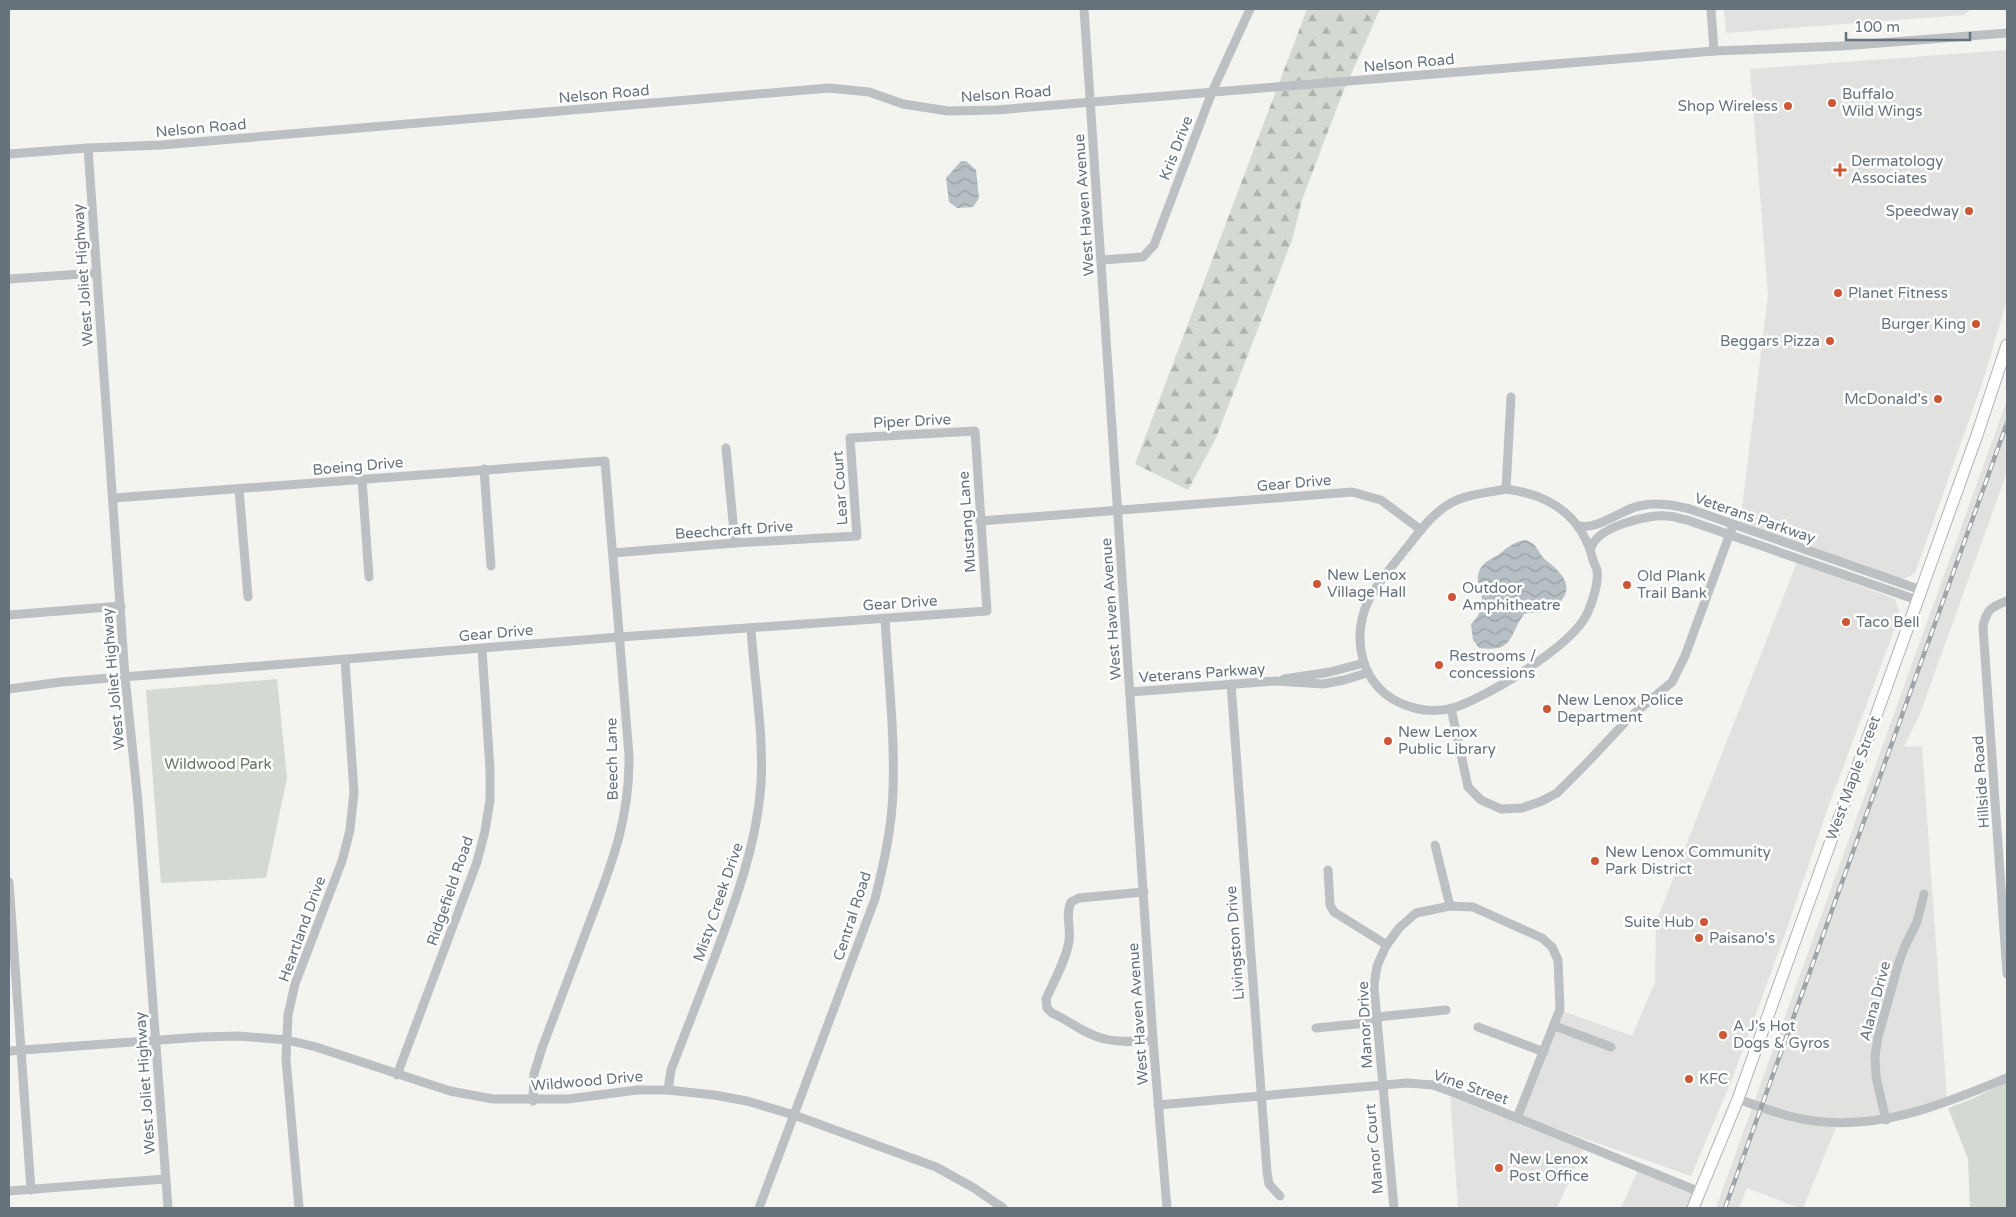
<svg xmlns="http://www.w3.org/2000/svg" width="2016" height="1217" viewBox="0 0 2016 1217" font-family="'Varela Round',sans-serif">
	<style>
		.built { fill: #e1e2e0 }
		.forest { fill: url(#forest-firs) }
		.park { fill: #d4d9d1 }
		.water { fill: url(#water-waves) }
		.lines { fill: none; stroke-linecap: round; stroke-linejoin: round }
		.major-casing { stroke: #b0b4b7; stroke-width: 13 }
		.minor { stroke: #bdc0c3; stroke-width: 9 }
		.major { stroke: #fff; stroke-width: 11 }
		.rail-casing { stroke: #9ea4a8; stroke-width: 4.5 }
		.rail { stroke: #fff; stroke-width: 2.5; stroke-dasharray: 8; stroke-linecap: butt }
		.poi-dot { fill: #cd5735; stroke: #fff; stroke-width: 2 }
		.labels { text-anchor: middle; dominant-baseline: central; stroke-width: 5; stroke-linejoin: round; paint-order: stroke }
		.street-label { font-size: 15px; fill: #66737d; stroke: #fff }
		.poi-label { font-size: 15px; fill: #66737d; stroke: #fff; text-anchor: start }
		.park-label { font-size: 15px; fill: #677564; stroke: #fff }
	</style>
	<defs>
		<pattern id="forest-firs" width="22" height="20" patternUnits="userSpaceOnUse" patternTransform="scale(1.25)"><rect width="22" height="20" fill="#d4d9d1"/><path d="M5 1l3.5 6h-7zM16 11l3.5 6h-7z" fill="#b0b4af"/></pattern>
		<pattern id="water-waves" width="16" height="10" patternUnits="userSpaceOnUse" patternTransform="scale(1.25)"><rect width="16" height="10" fill="#b6bfc3"/><path d="M0 5q4-4 8 0t8 0" fill="none" stroke="#98a0a4"/></pattern>
	</defs>
	<rect width="100%" height="100%" fill="#f3f3f0"/>
	<!-- built -->
	<g class="built">
		<polygon points="1724,9 1971,9 1964,15 1726,33"/>
		<polygon points="2007,50 2007,300 1984,378 1915,573 1902,580 1740,524 1768,295 1750,69"/>
		<polygon points="2007,400 2007,472 1920,714 1904,747 1922,746 1947,1100 1884,1118 1837,1125 1803,1208 1799,1208 1747,1188 1739,1208 1716,1208"/>
		<polygon points="1797,562 1895,599 1900,615 1829,805 1784,937 1731,1082 1691,1176 1515,1114 1557,1009 1632,1036 1655,982 1656,922"/>
		<polygon points="1450,1093 1585,1147 1557,1208 1458,1208"/>
		<polygon points="1639,1168 1697,1193 1691,1208 1621,1208"/>
	</g>
	<!-- forest -->
	<polygon class="forest" points="1307,9 1380,9 1341,97 1302,200 1292,240 1216,438 1188,490 1135,464"/>
	<!-- park -->
	<g class="park">
		<polygon points="277,679 287,778 266,878 161,883 146,690"/>
		<polygon points="2007,1082 2007,1208 1970,1208 1968,1159 1948,1108 1972,1099"/>
	</g>
	<!-- water -->
	<g class="water">
		<polygon points="961,161 966,161 976,170 979,198 973,207 957,208 949,202 946,178"/>
		<path d="M1525,540C1539,544 1537,553 1547,561C1561,572 1575,586 1560,602C1557,605 1554,609 1551,610C1543,614 1532,611 1524,614C1507,639 1514,652 1479,648L1473,640L1471,624C1498,597 1465,584 1484,564C1488,560 1493,558 1498,555C1507,548 1513,542 1525,540Z"/>
	</g>
	<g class="lines">
		<!-- major casing -->
		<g class="major-casing">
			<polyline id="major" points="1693,1208 1738,1099 1977,435 2007,345"/>
		</g>
		<!-- minor -->
		<g class="minor">
			<polyline points="1084,9 1153,1040 1167,1208"/>
			<polyline points="1711,9 1714,51"/>
			<polyline points="88,148 125,677 138,802 168,1208"/>
			<polyline points="9,154 88,148 161,145 829,88 869,92 903,104 948,111 996,110 1714,51 1842,46 2007,33"/>
			<polyline points="1102,260 1143,257 1154,245 1212,92 1250,9"/>
			<polyline points="9,279 96,273"/>
			<polyline points="726,448 735,543"/>
			<polyline points="484,469 491,566"/>
			<polyline points="362,479 369,577"/>
			<polyline points="239,489 248,597"/>
			<path d="M1506,489C1550,495 1582,515 1593,560C1594,563 1596,567 1597,570C1599,583 1592,603 1587,614C1572,646 1486,698 1453,708C1439,712 1421,711 1408,706C1360,691 1348,634 1372,594C1381,579 1393,565 1404,551C1418,534 1431,514 1451,503C1467,494 1488,493 1506,489Z"/>
			<polyline points="1506,489 1511,397"/>
			<path d="M114,498L605,461L629,755C630,822 610,868 587,929C572,969 557,1008 542,1048L534,1074L533,1101"/>
			<polyline points="980,521 1352,492 1381,500 1421,530"/>
			<path d="M1580,526C1597,530 1621,510 1639,506C1657,502 1673,505 1690,509L1921,590"/>
			<path d="M1591,548C1597,527 1647,514 1667,516C1674,516 1680,519 1687,520L1917,600"/>
			<path d="M2007,601C1991,607 1986,610 1983,627L2007,974"/>
			<polyline points="9,615 121,606"/>
			<polyline points="1284,679 1330,672 1364,663"/>
			<polyline points="1231,684 1267,1172 1269,1184 1280,1196"/>
			<polyline points="9,689 61,682 620,637 987,611 975,431 850,438 857,536 735,543 613,553"/>
			<polyline points="1130,692 1276,681 1323,684 1344,680 1367,673"/>
			<polyline points="1451,708 1468,787 1481,800 1501,809 1522,808 1542,801 1557,793 1584,766 1630,717 1672,682 1685,656 1733,525"/>
			<polyline points="1435,845 1450,906"/>
			<polyline points="1328,870 1330,905 1334,912 1387,945"/>
			<polyline points="9,882 31,1190"/>
			<path d="M1144,892L1079,898L1071,902C1065,915 1071,927 1069,941C1066,960 1054,981 1046,999L1047,1008L1052,1013C1070,1021 1086,1035 1105,1039C1121,1043 1138,1041 1153,1040"/>
			<polyline points="1377,1017 1446,1010"/>
			<polyline points="1555,1026 1611,1047"/>
			<polyline points="1478,1027 1544,1052"/>
			<polyline points="1316,1028 1377,1022"/>
			<polyline points="9,1051 201,1037 239,1036 287,1040 316,1047 450,1091 493,1099 568,1099 637,1090 668,1090 714,1095 747,1101 794,1115 936,1167 974,1188 1003,1208"/>
			<polyline points="397,1075 477,862 485,831 490,800 490,769 482,649"/>
			<path d="M668,1090L671,1070C686,1032 700,994 715,956C736,900 757,843 761,784C764,734 754,678 751,628"/>
			<path d="M1738,1099C1763,1108 1789,1118 1815,1121C1884,1130 1945,1103 2007,1078"/>
			<polyline points="1158,1105 1407,1083 1433,1085 1458,1094 1700,1192"/>
			<polyline points="1886,1120 1876,1077 1875,1056 1878,1037 1899,962 1905,946 1917,922 1924,894"/>
			<polyline points="9,1191 165,1179"/>
			<polyline points="299,1208 286,1059 288,1015 295,984 342,861 350,830 354,792 345,660"/>
			<path d="M759,1208L875,899C884,863 892,827 893,790C895,733 888,675 885,618"/>
			<polyline points="1394,1208 1374,986 1377,966 1386,946 1399,928 1416,913 1450,906 1473,907 1542,938 1552,947 1558,960 1560,1009 1517,1118"/>
		</g>
		<!-- major -->
		<use href="#major" class="major"/>
		<!-- rail casing -->
		<g class="rail-casing">
			<polyline id="rail" points="1725,1208 2007,423"/>
		</g>
		<!-- rail -->
		<use href="#rail" class="rail"/>
	</g>
	<!-- markers -->
	<g class="poi-dot">
		<circle cx="1832" cy="103" r="5"/>
		<circle cx="1788" cy="106" r="5"/>
		<path d="M1837.5 162.5h5v5h5v5h-5v5h-5v-5h-5v-5h5z"/>
		<circle cx="1969" cy="211" r="5"/>
		<circle cx="1838" cy="293" r="5"/>
		<circle cx="1976" cy="324" r="5"/>
		<circle cx="1830" cy="341" r="5"/>
		<circle cx="1938" cy="399" r="5"/>
		<circle cx="1317" cy="584" r="5"/>
		<circle cx="1627" cy="585" r="5"/>
		<circle cx="1452" cy="597" r="5"/>
		<circle cx="1846" cy="622" r="5"/>
		<circle cx="1439" cy="665" r="5"/>
		<circle cx="1547" cy="709" r="5"/>
		<circle cx="1388" cy="741" r="5"/>
		<circle cx="1595" cy="861" r="5"/>
		<circle cx="1704" cy="922" r="5"/>
		<circle cx="1699" cy="938" r="5"/>
		<circle cx="1723" cy="1035" r="5"/>
		<circle cx="1689" cy="1079" r="5"/>
		<circle cx="1499" cy="1168" r="5"/>
	</g>
	<g class="labels">
		<!-- street labels -->
		<g class="street-label">
			<text transform="translate(1409 63) rotate(-5)">Nelson Road</text>
			<text transform="translate(604 94) rotate(-5)">Nelson Road</text>
			<text transform="translate(1006 94) rotate(-4)">Nelson Road</text>
			<text transform="translate(201 128) rotate(-5)">Nelson Road</text>
			<text transform="translate(1176 148) rotate(-69)">Kris Drive</text>
			<text transform="translate(1084 205) rotate(-94)">West Haven Avenue</text>
			<text transform="translate(83 275) rotate(-94)">West Joliet Highway</text>
			<text transform="translate(912 421) rotate(-3)">Piper Drive</text>
			<text transform="translate(358 466) rotate(-5)">Boeing Drive</text>
			<text transform="translate(1294 483) rotate(-5)">Gear Drive</text>
			<text transform="translate(840 488) rotate(-94)">Lear Court</text>
			<text transform="translate(1755 518) rotate(19)">Veterans Parkway</text>
			<text transform="translate(967 522) rotate(-94)">Mustang Lane</text>
			<text transform="translate(734 530) rotate(-4)">Beechcraft Drive</text>
			<text transform="translate(900 603) rotate(-4)">Gear Drive</text>
			<text transform="translate(1111 609) rotate(-94)">West Haven Avenue</text>
			<text transform="translate(496 633) rotate(-5)">Gear Drive</text>
			<text transform="translate(1202 673) rotate(-4)">Veterans Parkway</text>
			<text transform="translate(113 679) rotate(-95)">West Joliet Highway</text>
			<text transform="translate(612 759) rotate(-91)">Beech Lane</text>
			<text transform="translate(1853 778) rotate(-70)">West Maple Street</text>
			<text transform="translate(1981 782) rotate(-94)">Hillside Road</text>
			<text transform="translate(450 891) rotate(-71)">Ridgefield Road</text>
			<text transform="translate(718 902) rotate(-71)">Misty Creek Drive</text>
			<text transform="translate(852 916) rotate(-72)">Central Road</text>
			<text transform="translate(302 929) rotate(-70)">Heartland Drive</text>
			<text transform="translate(1235 943) rotate(-94)">Livingston Drive</text>
			<text transform="translate(1875 1001) rotate(-75)">Alana Drive</text>
			<text transform="translate(1138 1014) rotate(-94)">West Haven Avenue</text>
			<text transform="translate(1365 1025) rotate(-93)">Manor Drive</text>
			<text transform="translate(587 1081) rotate(-5)">Wildwood Drive</text>
			<text transform="translate(145 1083) rotate(-94)">West Joliet Highway</text>
			<text transform="translate(1471 1087) rotate(19)">Vine Street</text>
			<text transform="translate(1374 1149) rotate(-95)">Manor Court</text>
		</g>
		<!-- poi labels -->
		<g class="poi-label">
			<text x="1842" y="94">Buffalo<tspan x="1842" dy="17">Wild Wings</tspan></text>
			<text x="1778" y="106" text-anchor="end">Shop Wireless</text>
			<text x="1851" y="161">Dermatology<tspan x="1851" dy="17">Associates</tspan></text>
			<text x="1959" y="211" text-anchor="end">Speedway</text>
			<text x="1848" y="293">Planet Fitness</text>
			<text x="1966" y="324" text-anchor="end">Burger King</text>
			<text x="1820" y="341" text-anchor="end">Beggars Pizza</text>
			<text x="1928" y="399" text-anchor="end">McDonald's</text>
			<text x="1327" y="575">New Lenox<tspan x="1327" dy="17">Village Hall</tspan></text>
			<text x="1637" y="576">Old Plank<tspan x="1637" dy="17">Trail Bank</tspan></text>
			<text x="1462" y="588">Outdoor<tspan x="1462" dy="17">Amphitheatre</tspan></text>
			<text x="1856" y="622">Taco Bell</text>
			<text x="1449" y="656">Restrooms /<tspan x="1449" dy="17">concessions</tspan></text>
			<text x="1557" y="700">New Lenox Police<tspan x="1557" dy="17">Department</tspan></text>
			<text x="1398" y="732">New Lenox<tspan x="1398" dy="17">Public Library</tspan></text>
			<text x="1605" y="852">New Lenox Community<tspan x="1605" dy="17">Park District</tspan></text>
			<text x="1694" y="922" text-anchor="end">Suite Hub</text>
			<text x="1709" y="938">Paisano's</text>
			<text x="1733" y="1026">A J's Hot<tspan x="1733" dy="17">Dogs &amp; Gyros</tspan></text>
			<text x="1699" y="1079">KFC</text>
			<text x="1509" y="1159">New Lenox<tspan x="1509" dy="17">Post Office</tspan></text>
		</g>
		<!-- park labels -->
		<g class="park-label">
			<text x="218" y="764">Wildwood Park</text>
		</g>
	</g>
	<!-- border -->
	<rect width="2016" height="1217" fill="none" stroke="#66737d" stroke-width="20"/>
	<!-- scale -->
	<path d="M1846 32v8h124v-8" fill="none" stroke="#66737d" stroke-width="2.5"/>
	<text x="1854" y="32" font-size="15" fill="#66737d" stroke="#ffffff" stroke-width="4" paint-order="stroke">100 m</text>
</svg>
